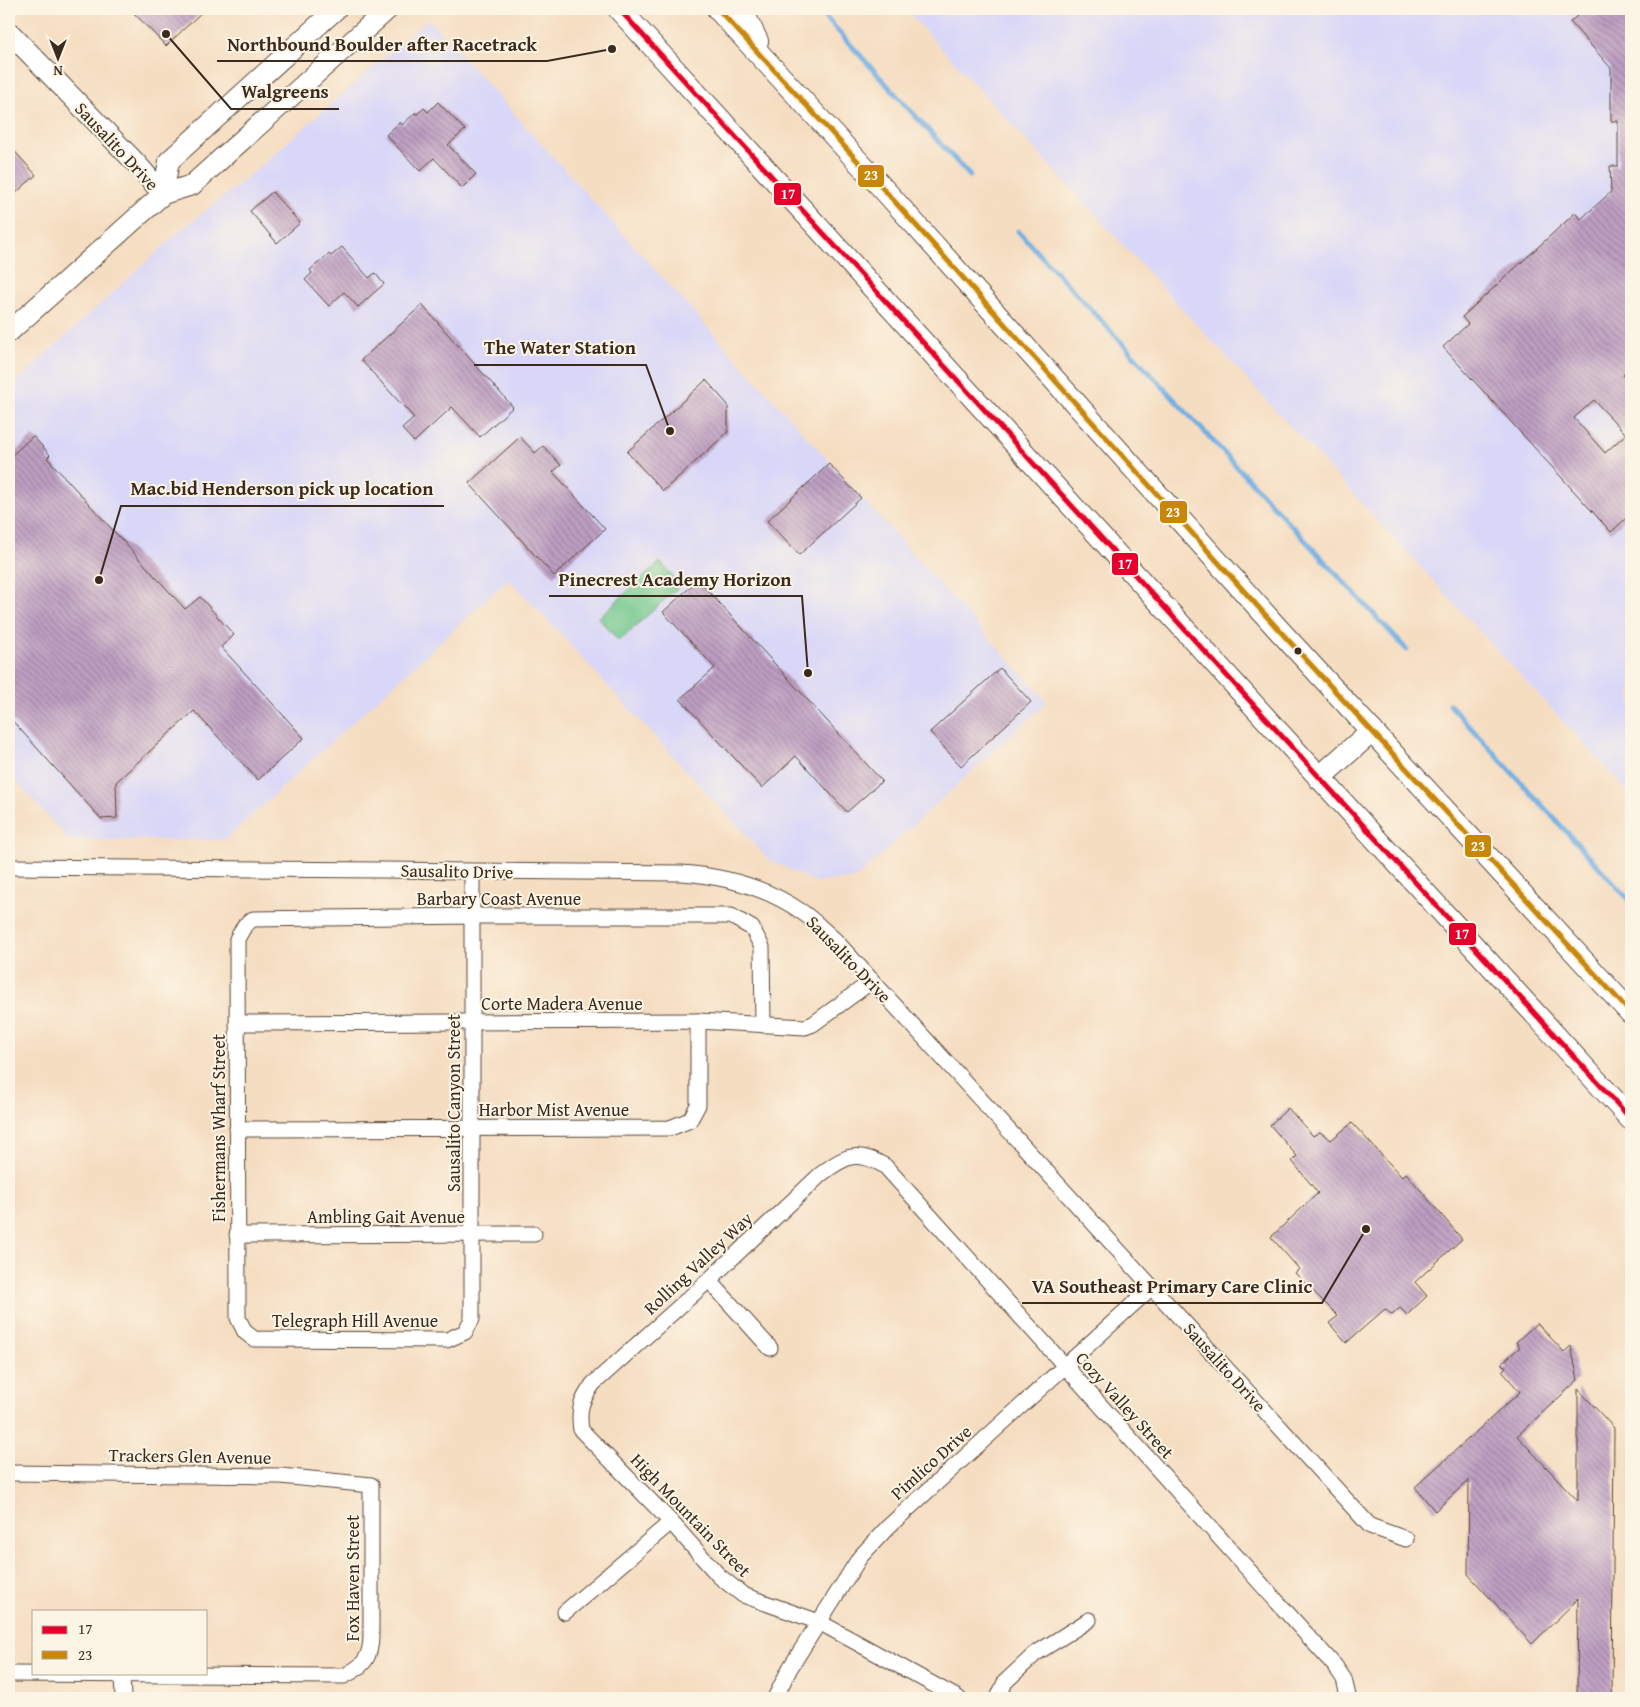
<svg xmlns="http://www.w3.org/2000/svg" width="1640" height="1707" viewBox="0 0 1640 1707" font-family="'Gentium Book Plus',serif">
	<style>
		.built { fill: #d9d7f8 }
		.park { fill: #72c88e; stroke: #567956 }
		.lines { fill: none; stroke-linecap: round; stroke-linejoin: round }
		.stream { stroke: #70aee2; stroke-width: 5 }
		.building { fill: url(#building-back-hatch); fill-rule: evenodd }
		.street-casing { stroke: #574536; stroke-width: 17 }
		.secondary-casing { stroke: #574536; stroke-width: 22 }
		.primary-casing { stroke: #574536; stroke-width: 24 }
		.street { stroke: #fff; stroke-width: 15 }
		.secondary { stroke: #fff; stroke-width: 20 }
		.primary { stroke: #fff; stroke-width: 22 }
		.bus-1-casing { stroke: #fcf5e5; stroke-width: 9 }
		.bus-2-casing { stroke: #fcf5e5; stroke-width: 9 }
		.bus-1 { stroke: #e4002b; stroke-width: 5 }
		.bus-2 { stroke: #c88708; stroke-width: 5 }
		.bus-dot { fill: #3b2a1e; stroke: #fcf5e5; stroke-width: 2 }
		.labels { text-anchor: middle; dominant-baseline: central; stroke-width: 4; stroke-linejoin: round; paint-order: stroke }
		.street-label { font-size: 18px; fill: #3b2a1e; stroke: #fcf5e5 }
		.leader { fill: none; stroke: #3b2a1e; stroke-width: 2 }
		.callout-dot { fill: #3b2a1e; stroke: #fcf5e5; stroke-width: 2 }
		.callout-label { font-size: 19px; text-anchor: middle; font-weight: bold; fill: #3b2a1e; stroke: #fcf5e5; stroke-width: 4; stroke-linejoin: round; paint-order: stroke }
		.line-badge { stroke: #fcf5e5; stroke-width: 2 }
		.badge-label { font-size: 14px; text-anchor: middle; font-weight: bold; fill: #fff }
	</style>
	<defs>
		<pattern id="building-back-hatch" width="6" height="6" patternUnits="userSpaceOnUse" patternTransform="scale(1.25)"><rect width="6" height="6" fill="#bd9ec2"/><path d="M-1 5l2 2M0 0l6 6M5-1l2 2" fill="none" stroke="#9b819d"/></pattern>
	</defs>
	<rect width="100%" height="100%" fill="#fcf5e5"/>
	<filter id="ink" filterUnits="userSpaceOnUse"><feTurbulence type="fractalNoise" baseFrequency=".02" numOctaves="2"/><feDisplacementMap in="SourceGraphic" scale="10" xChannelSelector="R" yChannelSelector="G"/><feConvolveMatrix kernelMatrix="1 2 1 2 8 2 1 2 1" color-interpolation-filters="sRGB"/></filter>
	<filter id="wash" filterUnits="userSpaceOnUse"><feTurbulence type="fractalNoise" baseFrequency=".0096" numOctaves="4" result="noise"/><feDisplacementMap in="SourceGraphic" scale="20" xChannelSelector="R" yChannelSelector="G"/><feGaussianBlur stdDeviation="1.12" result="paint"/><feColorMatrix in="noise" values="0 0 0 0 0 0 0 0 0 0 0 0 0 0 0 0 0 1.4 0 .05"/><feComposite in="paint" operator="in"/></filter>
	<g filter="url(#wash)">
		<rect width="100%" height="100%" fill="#f5ddc1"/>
		<!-- built -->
		<g class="built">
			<polygon points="905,9 1631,9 1631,795"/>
			<polygon points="428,19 1047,702 855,879 815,882 768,859 509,579 225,840 69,840 9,773 9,388 181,230 241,183"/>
		</g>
		<!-- park -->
		<polygon class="park" points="660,562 681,585 619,641 598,618"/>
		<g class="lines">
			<!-- stream -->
			<g class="stream">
				<polyline points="818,9 970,176"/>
				<polyline points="1018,231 1407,650"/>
				<polyline points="1449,704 1631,902"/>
			</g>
		</g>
		<g id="blocks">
			<!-- building -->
			<g class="building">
				<polygon points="130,9 205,9 166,46"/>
				<path d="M1585,9H1631V367L1623,375L1631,384V514L1611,532L1443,347L1468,324L1462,317L1575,213L1581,219L1611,192L1610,166H1618V121H1611V68L1570,22ZM1594,400L1626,434L1605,453L1574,418Z"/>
				<polygon points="438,102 465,130 448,145 476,174 462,188 434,158 420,171 386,135 400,122 402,125 415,113 417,114 424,108 428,112"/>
				<polygon points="9,145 36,175 9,199"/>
				<polygon points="272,192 300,223 277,243 250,211"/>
				<polygon points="342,247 369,278 375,273 384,284 358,307 344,292 329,306 305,280 312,273 310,270 329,254 331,256"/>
				<polygon points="422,305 513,407 480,437 452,407 414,442 402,429 414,418 361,360"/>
				<polygon points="706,380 728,405 728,432 663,491 627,452"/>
				<polygon points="33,436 50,455 47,458 185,609 200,597 234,635 221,647 304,738 258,780 194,711 116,782 117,818 101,819 9,717 9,458"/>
				<polygon points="520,437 535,453 543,446 561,465 553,472 605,529 554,576 469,483"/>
				<polygon points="829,464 861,498 799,555 767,521"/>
				<polygon points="698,580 882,781 847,812 796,756 762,788 680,699 715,668 663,612"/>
				<polygon points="1000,668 1031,702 961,766 930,732"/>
				<polygon points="1288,1108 1313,1136 1320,1132 1331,1140 1352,1123 1402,1177 1406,1173 1462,1239 1415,1282 1427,1296 1407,1315 1400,1308 1392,1315 1385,1309 1346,1343 1329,1323 1338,1316 1295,1273 1299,1269 1271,1237 1318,1193 1292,1161 1297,1156 1270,1125"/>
				<polygon points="1537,1323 1564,1352 1571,1346 1578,1380 1517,1436 1578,1501 1578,1389 1614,1428 1612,1698 1582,1698 1577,1693 1578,1599 1532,1644 1468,1574 1469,1480 1435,1511 1415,1487 1520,1392 1502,1371 1506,1367 1502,1363 1520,1347 1516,1342"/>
			</g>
		</g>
	</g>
	<g filter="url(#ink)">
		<use href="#blocks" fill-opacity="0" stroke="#574536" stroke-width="1"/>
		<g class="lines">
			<!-- street casing -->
			<g class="street-casing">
				<g id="street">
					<path d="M9,867C233,867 457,872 681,873C724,876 766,887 802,912C814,920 824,931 835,940L1370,1526L1406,1539"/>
					<polyline points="472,872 472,1319 465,1332 447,1340 254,1339 245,1332 238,1318 237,939 245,925 253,919 472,916 731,916 752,928 762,947 763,1025"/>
					<polyline points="237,1023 698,1021 805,1027 813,1024 872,981"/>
					<polyline points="237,1129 670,1128 690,1120 698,1105 698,1021"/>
					<polyline points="237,1235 534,1234"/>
					<polyline points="709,1280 770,1348"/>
					<path d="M9,1473L281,1476L371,1485V1635C371,1658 364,1666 344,1676L9,1674"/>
					<polyline points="565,1612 671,1522"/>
					<polyline points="122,1674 123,1698"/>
					<polyline points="775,1698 790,1668 860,1557 888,1527 1152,1287"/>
					<path d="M958,1698L819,1622L743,1595L719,1576L671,1522L581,1430C578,1409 581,1401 593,1384L709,1280L820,1175C845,1156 856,1149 885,1166L1335,1666L1344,1679L1348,1696L1347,1698"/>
					<polyline points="998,1698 1005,1682 1035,1654 1089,1620"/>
				</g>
			</g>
			<!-- secondary casing -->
			<g class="secondary-casing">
				<g id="secondary">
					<polyline points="9,32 136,163 163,194"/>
					<polyline points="163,194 169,161 336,9"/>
					<polyline points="9,332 163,194 192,185 388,9"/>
				</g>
			</g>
			<!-- primary casing -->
			<g class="primary-casing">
				<g id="primary">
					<polyline points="619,9 1631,1119"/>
					<polyline points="718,9 887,193 1278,629 1631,1013"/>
					<polyline points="741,9 757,41"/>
					<polyline points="1319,778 1372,731"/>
				</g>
			</g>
			<!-- street -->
			<use href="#street" class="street"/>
			<!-- secondary -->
			<use href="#secondary" class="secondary"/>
			<!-- primary -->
			<use href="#primary" class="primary"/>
			<!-- bus-1 casing -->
			<g class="bus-1-casing">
				<polyline id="bus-1" points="619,9 1631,1119"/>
			</g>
			<!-- bus-2 casing -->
			<g class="bus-2-casing">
				<polyline id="bus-2" points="718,9 887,193 1278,629 1631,1013"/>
			</g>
			<!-- bus-1 -->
			<use href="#bus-1" class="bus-1"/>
			<!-- bus-2 -->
			<use href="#bus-2" class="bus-2"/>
		</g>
	</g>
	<!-- markers -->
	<circle class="bus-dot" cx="1298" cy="651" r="4.5"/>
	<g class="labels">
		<!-- street labels -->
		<g class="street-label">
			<text transform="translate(117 146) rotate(47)">Sausalito Drive</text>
			<text transform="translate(457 871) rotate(1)">Sausalito Drive</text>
			<text x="499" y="898">Barbary Coast Avenue</text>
			<text transform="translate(849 959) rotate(46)">Sausalito Drive</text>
			<text x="562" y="1003">Corte Madera Avenue</text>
			<text transform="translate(453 1103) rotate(-90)">Sausalito Canyon Street</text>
			<text x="554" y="1109">Harbor Mist Avenue</text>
			<text transform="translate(218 1128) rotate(-90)">Fishermans Wharf Street</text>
			<text x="386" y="1216">Ambling Gait Avenue</text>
			<text transform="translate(698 1263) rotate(-43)">Rolling Valley Way</text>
			<text x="355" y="1320">Telegraph Hill Avenue</text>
			<text transform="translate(1225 1367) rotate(48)">Sausalito Drive</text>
			<text transform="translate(1125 1405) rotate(48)">Cozy Valley Street</text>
			<text transform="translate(190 1456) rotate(1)">Trackers Glen Avenue</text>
			<text transform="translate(931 1462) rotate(-42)">Pimlico Drive</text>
			<text transform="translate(691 1515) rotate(46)">High Mountain Street</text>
			<text transform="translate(352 1578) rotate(-90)">Fox Haven Street</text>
		</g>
	</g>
	<!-- callouts -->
	<path class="leader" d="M612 49L547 61H217M166 34L231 109H339M670 431L646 365H474M99 580L121 506H444M808 673L802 596H549M1366 1229L1322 1303H1022"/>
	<g class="callout-dot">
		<circle cx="612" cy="49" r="5"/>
		<circle cx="166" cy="34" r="5"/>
		<circle cx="670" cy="431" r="5"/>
		<circle cx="99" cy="580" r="5"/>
		<circle cx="808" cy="673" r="5"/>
		<circle cx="1366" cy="1229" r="5"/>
	</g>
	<g class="callout-label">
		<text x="382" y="51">Northbound Boulder after Racetrack</text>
		<text x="285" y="98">Walgreens</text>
		<text x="560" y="354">The Water Station</text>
		<text x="282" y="495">Mac.bid Henderson pick up location</text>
		<text x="675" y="586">Pinecrest Academy Horizon</text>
		<text x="1172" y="1293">VA Southeast Primary Care Clinic</text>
	</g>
	<g class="line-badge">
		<rect x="857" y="164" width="28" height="24" rx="5" fill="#c88708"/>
		<rect x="773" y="182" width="29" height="24" rx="5" fill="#e4002b"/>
		<rect x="1159" y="500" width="29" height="24" rx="5" fill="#c88708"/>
		<rect x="1111" y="552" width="28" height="24" rx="5" fill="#e4002b"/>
		<rect x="1464" y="834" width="28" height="24" rx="5" fill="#c88708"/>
		<rect x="1448" y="922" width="29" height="24" rx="5" fill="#e4002b"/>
	</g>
	<g class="badge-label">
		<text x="871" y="180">23</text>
		<text x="788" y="199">17</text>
		<text x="1173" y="517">23</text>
		<text x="1125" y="569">17</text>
		<text x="1478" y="851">23</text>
		<text x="1462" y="939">17</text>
	</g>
	<!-- margin -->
	<rect width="1640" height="1707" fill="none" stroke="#fcf5e5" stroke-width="30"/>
	<!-- legend -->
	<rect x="32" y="1610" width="175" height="65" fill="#fcf5e5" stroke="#afa495"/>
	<rect x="42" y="1626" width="25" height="8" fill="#e4002b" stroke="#afa495"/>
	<text x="78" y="1634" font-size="15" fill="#3b2a1e">17</text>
	<rect x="42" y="1651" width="25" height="8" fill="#c88708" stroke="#afa495"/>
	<text x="78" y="1660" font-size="15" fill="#3b2a1e">23</text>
	<!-- north arrow -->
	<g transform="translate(58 58) rotate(180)" stroke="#fcf5e5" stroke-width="4" paint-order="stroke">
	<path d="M0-4L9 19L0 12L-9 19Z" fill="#3b2a1e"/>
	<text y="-8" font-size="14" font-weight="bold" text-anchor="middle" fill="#3b2a1e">N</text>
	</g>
</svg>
